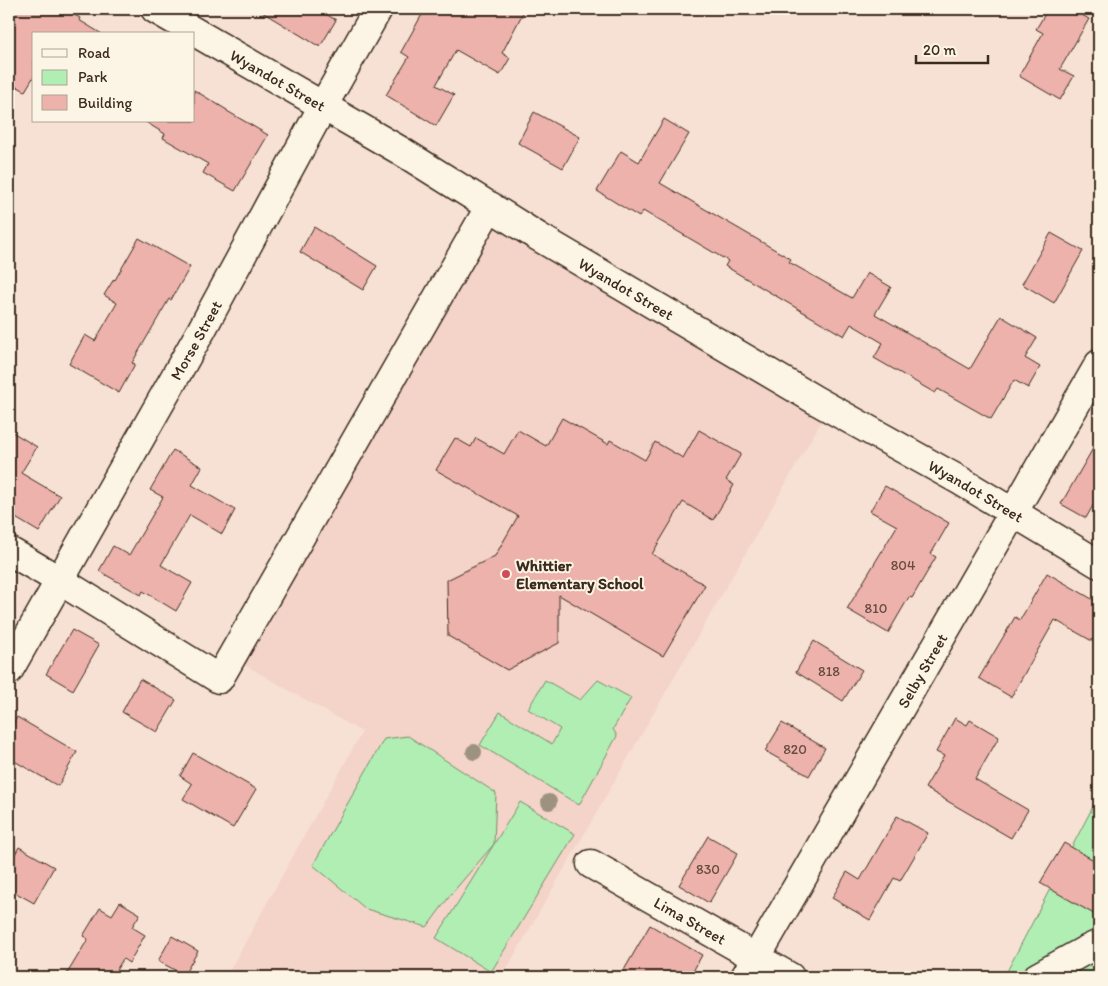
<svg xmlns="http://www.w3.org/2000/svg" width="1108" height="986" viewBox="0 0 1108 986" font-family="Itim,sans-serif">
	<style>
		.built { fill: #f4d3c8 }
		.green { fill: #b1eeb4; stroke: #768c69 }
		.building { fill: #ecb2ab; stroke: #3b2a1e }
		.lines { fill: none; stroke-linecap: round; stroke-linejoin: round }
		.minor-casing { stroke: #3b2a1e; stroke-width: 31 }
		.minor { stroke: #fcf5e5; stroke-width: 28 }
		.tree { fill: #9d9280 }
		.poi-dot { fill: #d1495b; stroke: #fcf5e5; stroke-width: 2 }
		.labels { text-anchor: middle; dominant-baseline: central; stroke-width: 4; stroke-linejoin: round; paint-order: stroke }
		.number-label { font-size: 14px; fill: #674c41 }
		.street-label { font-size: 16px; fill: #3b2a1e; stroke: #fcf5e5 }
		.poi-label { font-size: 16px; font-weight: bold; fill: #3b2a1e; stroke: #fcf5e5; text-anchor: start }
	</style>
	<rect width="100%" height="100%" fill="#f7e1d4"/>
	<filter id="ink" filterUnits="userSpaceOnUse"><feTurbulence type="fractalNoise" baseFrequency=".02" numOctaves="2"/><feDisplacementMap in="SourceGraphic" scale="10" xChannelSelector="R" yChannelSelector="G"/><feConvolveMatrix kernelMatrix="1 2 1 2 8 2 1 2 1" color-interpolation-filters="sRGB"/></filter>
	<g filter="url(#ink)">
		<!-- built -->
		<polygon class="built" points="490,206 829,408 502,977 226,977 362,732 231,657"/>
		<!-- green -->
		<g class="green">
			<polygon points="545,680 580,700 598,680 631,698 613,729 617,736 579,805 480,745 500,712 552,744 560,729 528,709"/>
			<polygon points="408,736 496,793 494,844 452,893 427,927 366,909 313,865 384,739"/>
			<polygon points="1099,795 1099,977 1004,977"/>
			<polygon points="520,802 575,834 491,972 436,938"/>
		</g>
		<!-- building -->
		<g class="building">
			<polygon points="9,9 64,9 80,18 79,20 102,34 34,34 34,76 25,91 9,82"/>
			<polygon points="257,9 317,9 336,20 320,47"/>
			<polygon points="425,9 525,9 502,53 510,58 500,75 456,50 436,85 454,95 436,126 386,95 409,57 401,52"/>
			<polygon points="1048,9 1071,9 1089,19 1060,69 1074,76 1060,100 1019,76 1043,33 1036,29"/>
			<polygon points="194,90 227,110 227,111 268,135 235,191 203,173 208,164 163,138 165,134 144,121 194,121"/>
			<polygon points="534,112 580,137 563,168 518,143"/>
			<polygon points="664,119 689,134 660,183 791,259 789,262 852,298 867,273 891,287 875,314 970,369 1001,316 1037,338 1025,358 1040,367 1028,388 1014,380 991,419 938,389 935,393 874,358 883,343 851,324 844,336 725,266 728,261 643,211 639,217 597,191 621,151 639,162"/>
			<polygon points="314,227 377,266 363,290 300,252"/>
			<polygon points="1051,233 1083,251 1054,303 1022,284"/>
			<polygon points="139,238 190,267 171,300 169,299 132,363 135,364 119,393 69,364 85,335 95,341 117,303 104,295 114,279 115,280"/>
			<polygon points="562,418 608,444 610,440 645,460 655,442 683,458 699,430 741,454 726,480 734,485 713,520 683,502 652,554 705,585 663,656 559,595 559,643 507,670 448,636 447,580 495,556 518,516 436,470 455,438 471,447 476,438 504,454 518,430 546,446"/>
			<polygon points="9,430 37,447 21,473 60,496 39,532 9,514"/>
			<polygon points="1099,438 1099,495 1086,518 1061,504"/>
			<polygon points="173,450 202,467 192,485 235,510 222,534 190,515 161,565 192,583 176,611 143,591 141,595 99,571 113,546 129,555 163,497 150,490"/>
			<polygon points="885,486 949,523 931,554 936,557 912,598 909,597 888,633 847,609 897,526 870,511"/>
			<polygon points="1047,573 1099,603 1099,645 1055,620 1011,697 979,678 1015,617 1020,620"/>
			<polygon points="72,630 99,645 73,690 46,674"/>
			<polygon points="814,641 862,670 843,701 796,672"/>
			<polygon points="140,679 176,700 157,732 122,712"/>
			<polygon points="17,717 77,752 58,786 9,758 9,731"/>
			<polygon points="955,718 967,725 970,720 999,737 975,779 1028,810 1011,838 925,788 944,756 936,752"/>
			<polygon points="782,723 825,748 809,776 765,751"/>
			<polygon points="193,753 256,789 233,828 183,799 192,784 180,776"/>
			<polygon points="897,816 928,833 900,881 894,878 870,920 832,898 847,872 860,880"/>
			<polygon points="708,836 738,853 709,903 679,885"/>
			<polygon points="1064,843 1099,863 1099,917 1040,883"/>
			<polygon points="19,847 54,867 34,903 9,889 9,865"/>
			<polygon points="120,902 140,914 132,927 145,935 129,963 123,959 112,977 65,977 88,939 83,936 100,908 112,915"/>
			<polygon points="650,925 702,955 690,977 620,977"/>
			<polygon points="172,936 198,951 184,975 158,961"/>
		</g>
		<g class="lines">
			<!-- minor casing -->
			<g class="minor-casing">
				<g id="minor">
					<path id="s1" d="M155,9L401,151L537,236L817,401L959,480L1099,564"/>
					<polyline points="9,551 59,580 219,679 490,206"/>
					<path id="s2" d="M9,670L201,331L323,106L378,9"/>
					<path id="s3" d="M591,864L790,977"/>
					<path id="s4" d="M745,977L1099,364"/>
					<polyline points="1037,977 1084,951 1099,944"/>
				</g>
			</g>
			<!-- minor -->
			<use href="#minor" class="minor"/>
		</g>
		<!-- trees -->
		<g class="tree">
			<circle cx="474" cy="752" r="8"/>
			<circle cx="549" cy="802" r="8"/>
		</g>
	</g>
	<!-- markers -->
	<circle class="poi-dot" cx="506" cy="574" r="5"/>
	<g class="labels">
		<!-- number labels -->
		<g class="number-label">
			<text x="903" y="565">804</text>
			<text x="876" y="608">810</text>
			<text x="829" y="671">818</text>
			<text x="795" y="749">820</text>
			<text x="708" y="869">830</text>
		</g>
		<!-- street labels -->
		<g class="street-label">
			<text stroke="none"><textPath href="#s1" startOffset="142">Wyandot Street</textPath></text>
			<text stroke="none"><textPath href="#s1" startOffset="548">Wyandot Street</textPath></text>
			<text stroke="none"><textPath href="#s2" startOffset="379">Morse Street</textPath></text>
			<text stroke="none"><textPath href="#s1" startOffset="952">Wyandot Street</textPath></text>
			<text stroke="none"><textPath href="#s4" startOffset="354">Selby Street</textPath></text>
			<text stroke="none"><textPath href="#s3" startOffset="114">Lima Street</textPath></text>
		</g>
		<!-- poi labels -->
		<g class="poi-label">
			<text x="516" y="565">Whittier<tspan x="516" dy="18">Elementary School</tspan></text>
		</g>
	</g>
	<!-- margin -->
	<rect width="1108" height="986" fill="none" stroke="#fcf5e5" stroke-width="30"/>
	<rect x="15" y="15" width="1078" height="956" fill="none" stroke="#3b2a1e" stroke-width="2" filter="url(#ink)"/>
	<!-- legend -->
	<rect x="32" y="32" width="162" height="90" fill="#fcf5e5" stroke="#afa495"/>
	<rect x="42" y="49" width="25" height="8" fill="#fcf5e5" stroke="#afa495"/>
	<text x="78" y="58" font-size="15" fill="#3b2a1e">Road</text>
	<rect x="42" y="70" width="25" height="15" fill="#b1eeb4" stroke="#afa495"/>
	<text x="78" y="82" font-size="15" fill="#3b2a1e">Park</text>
	<rect x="42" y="95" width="25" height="15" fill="#ecb2ab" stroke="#afa495"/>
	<text x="78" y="108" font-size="15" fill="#3b2a1e">Building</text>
	<!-- scale -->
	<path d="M916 55v8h72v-8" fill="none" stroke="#3b2a1e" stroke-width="2.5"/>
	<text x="923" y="55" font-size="15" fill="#3b2a1e" stroke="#fcf5e5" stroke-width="4" paint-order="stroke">20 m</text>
</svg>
